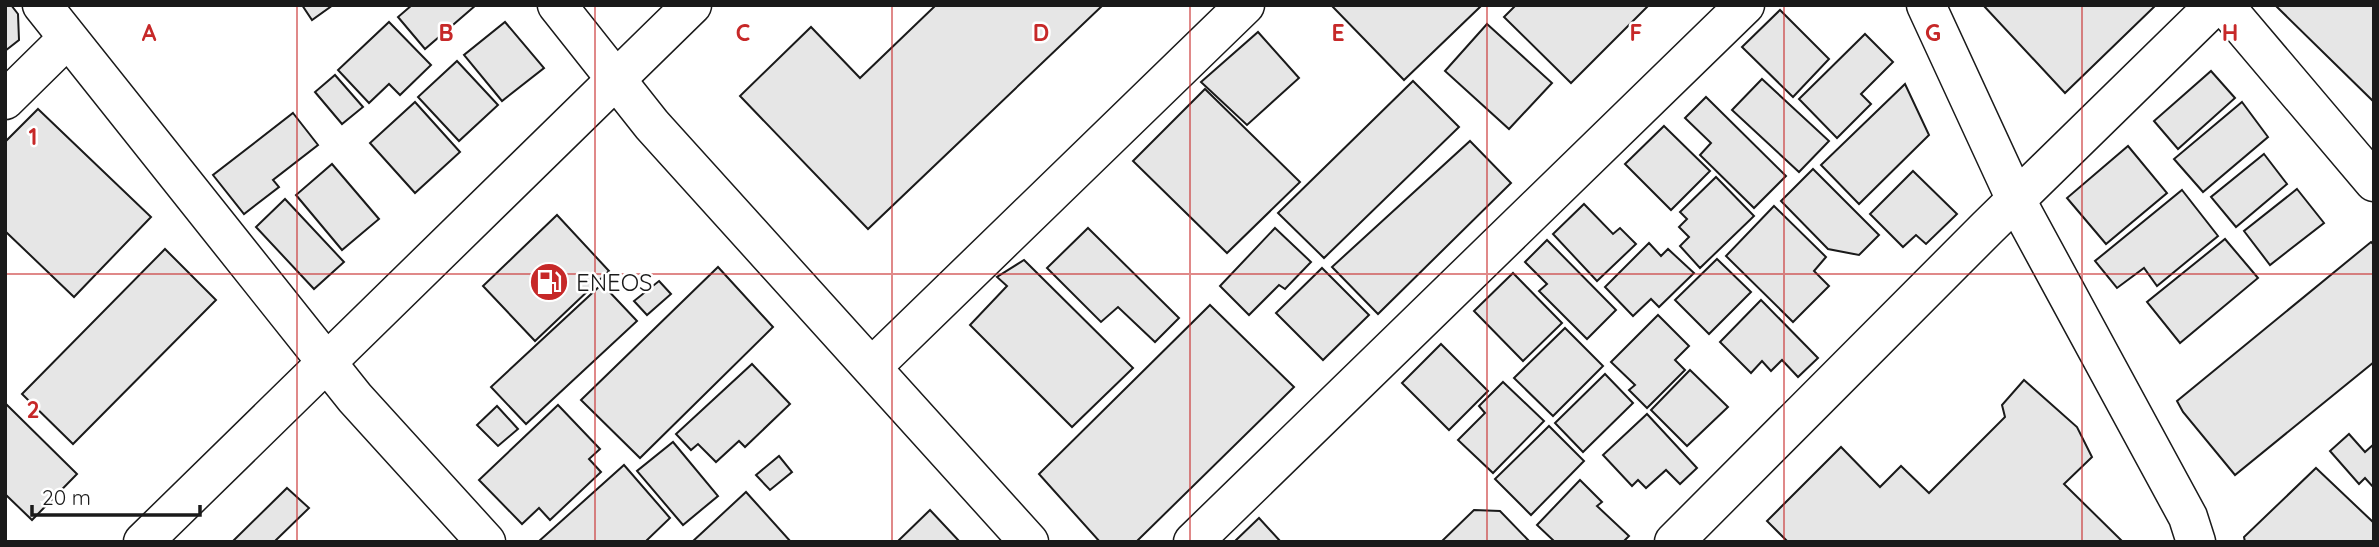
<svg xmlns="http://www.w3.org/2000/svg" width="2379" height="547" viewBox="0 0 2379 547" font-family="Quicksand,sans-serif">
	<style>
		.building { fill: #e6e6e6; stroke: #1a1a1a; stroke-width: 2 }
		.lines { fill: none; stroke-linecap: round; stroke-linejoin: round }
		.minor-casing { stroke: #1a1a1a; stroke-width: 41 }
		.minor { stroke: #fff; stroke-width: 38 }
		.grid { fill: none; stroke: #c62828; stroke-width: 2; stroke-opacity: 0.55 }
		.labels { text-anchor: middle; dominant-baseline: central; stroke-width: 5; stroke-linejoin: round; paint-order: stroke }
		.poi-label { font-size: 24px; fill: #1a1a1a; stroke: #fff; text-anchor: start }
		.grid-label { font-size: 23px; text-anchor: middle; font-weight: bold; fill: #c62828; stroke: #fff; stroke-width: 5; stroke-linejoin: round; paint-order: stroke }
	</style>
	<rect width="100%" height="100%" fill="#fff"/>
	<!-- building -->
	<g class="building">
		<polygon points="5,5 11,5 18,14 19,40 5,51"/>
		<polygon points="302,5 333,5 312,20"/>
		<polygon points="412,5 476,5 425,49 398,17"/>
		<polygon points="936,5 1103,5 868,229 740,96 811,27 860,78"/>
		<polygon points="1331,5 1481,5 1481,6 1404,80"/>
		<polygon points="1516,5 1649,5 1571,83 1504,17"/>
		<polygon points="1983,5 2156,5 2065,93"/>
		<polygon points="2279,5 2374,5 2374,102 2277,7"/>
		<polygon points="1780,10 1829,59 1793,97 1742,47"/>
		<polygon points="389,22 431,65 400,95 389,84 369,103 338,70"/>
		<polygon points="505,22 544,68 502,101 464,55"/>
		<polygon points="1487,24 1552,83 1509,129 1445,71"/>
		<polygon points="1258,32 1299,78 1247,125 1201,82"/>
		<polygon points="1865,34 1893,62 1861,94 1871,104 1837,138 1799,99"/>
		<polygon points="457,61 498,105 459,141 418,97"/>
		<polygon points="2211,71 2235,98 2178,149 2154,121"/>
		<polygon points="335,75 363,107 342,124 315,92"/>
		<polygon points="1762,79 1829,141 1799,172 1732,110"/>
		<polygon points="1413,81 1459,127 1324,258 1278,213"/>
		<polygon points="1905,84 1929,135 1859,204 1821,165"/>
		<polygon points="1205,89 1300,182 1227,253 1133,161"/>
		<polygon points="1706,97 1786,176 1754,208 1700,155 1711,143 1685,118"/>
		<polygon points="415,102 460,152 415,193 370,143"/>
		<polygon points="2242,102 2268,137 2203,192 2174,159"/>
		<polygon points="38,109 151,217 74,297 5,231 5,142"/>
		<polygon points="293,113 318,145 273,180 279,187 244,214 213,175"/>
		<polygon points="1664,126 1710,171 1671,210 1625,164"/>
		<polygon points="1470,141 1511,183 1378,314 1332,267"/>
		<polygon points="2128,146 2167,193 2106,244 2067,198"/>
		<polygon points="2264,154 2287,184 2236,227 2211,197"/>
		<polygon points="332,164 379,219 342,250 296,195"/>
		<polygon points="1813,169 1879,235 1859,255 1828,249 1781,201"/>
		<polygon points="1913,171 1957,214 1926,244 1916,235 1903,247 1870,214"/>
		<polygon points="1716,177 1754,216 1700,268 1680,246 1689,237 1679,227 1687,219 1680,212"/>
		<polygon points="2297,189 2324,223 2270,265 2244,231"/>
		<polygon points="2182,190 2218,236 2157,286 2144,268 2117,288 2095,261"/>
		<polygon points="285,199 344,262 314,289 256,227"/>
		<polygon points="1584,204 1613,234 1620,228 1636,244 1597,281 1553,234"/>
		<polygon points="1774,206 1826,257 1814,271 1829,286 1793,322 1726,256"/>
		<polygon points="557,215 609,271 535,341 483,286"/>
		<polygon points="1088,228 1179,318 1155,342 1118,307 1101,322 1047,268"/>
		<polygon points="1275,228 1311,262 1285,289 1279,285 1249,315 1220,286"/>
		<polygon points="2225,239 2258,278 2180,343 2147,302"/>
		<polygon points="1547,240 1616,310 1587,339 1539,291 1547,284 1525,262"/>
		<polygon points="2371,242 2374,245 2374,362 2235,475 2183,412 2177,401"/>
		<polygon points="1649,243 1661,256 1668,249 1694,273 1659,307 1651,299 1633,316 1605,287"/>
		<polygon points="165,249 216,300 73,444 22,394"/>
		<polygon points="1717,259 1751,292 1709,334 1675,300"/>
		<polygon points="1024,260 1133,368 1072,427 970,325 1007,286 997,277"/>
		<polygon points="718,267 773,327 640,458 581,400"/>
		<polygon points="1322,268 1369,315 1323,360 1276,313"/>
		<polygon points="1513,273 1562,323 1523,361 1474,311"/>
		<polygon points="659,281 671,294 647,315 634,301"/>
		<polygon points="602,284 637,321 526,424 491,387"/>
		<polygon points="1761,300 1818,358 1798,377 1782,360 1771,371 1762,361 1751,373 1720,342"/>
		<polygon points="1210,305 1294,387 1136,542 1100,542 1039,474"/>
		<polygon points="1658,315 1689,346 1675,360 1685,370 1647,408 1629,390 1635,385 1611,362"/>
		<polygon points="1565,328 1603,366 1553,416 1514,378"/>
		<polygon points="1441,344 1488,391 1449,430 1402,383"/>
		<polygon points="752,364 790,404 745,447 739,441 716,462 698,444 691,450 676,434"/>
		<polygon points="1690,370 1728,407 1687,446 1651,410"/>
		<polygon points="1605,374 1633,403 1583,452 1555,423"/>
		<polygon points="2024,380 2077,427 2092,457 2064,484 2123,542 1788,542 1767,521 1841,447 1880,487 1901,466 1929,493 2005,417 2002,405"/>
		<polygon points="1503,382 1544,421 1493,473 1458,440 1485,413 1479,406"/>
		<polygon points="5,403 77,474 32,520 5,494"/>
		<polygon points="558,405 600,449 589,459 601,472 550,520 539,508 522,524 479,480"/>
		<polygon points="497,406 518,429 498,446 477,425"/>
		<polygon points="1647,414 1697,468 1680,484 1666,470 1646,488 1638,480 1632,486 1603,455"/>
		<polygon points="1549,426 1584,461 1531,515 1495,479"/>
		<polygon points="2349,434 2365,452 2374,444 2374,488 2365,478 2359,484 2330,451"/>
		<polygon points="673,442 718,496 683,525 637,471"/>
		<polygon points="779,456 792,472 770,490 756,475"/>
		<polygon points="624,465 670,518 645,542 538,542"/>
		<polygon points="2316,468 2374,523 2374,542 2245,542 2244,537"/>
		<polygon points="1580,480 1602,502 1597,506 1629,536 1623,542 1555,542 1537,525"/>
		<polygon points="287,488 309,508 274,542 232,542"/>
		<polygon points="746,492 791,542 692,542"/>
		<polygon points="930,510 960,542 897,542"/>
		<polygon points="1474,510 1500,511 1530,542 1441,542"/>
		<polygon points="1259,518 1281,542 1234,542"/>
	</g>
	<g class="lines">
		<!-- minor casing -->
		<g class="minor-casing">
			<g id="minor">
				<polyline points="42,5 355,398 486,542"/>
				<polyline points="557,5 652,125 1029,542"/>
				<polyline points="1926,5 2016,200 2188,517 2196,542"/>
				<polyline points="2224,5 2374,182"/>
				<polyline points="5,100 67,39"/>
				<polyline points="872,367 1245,5"/>
				<polyline points="143,542 692,5"/>
				<polyline points="1193,542 1745,5"/>
				<polyline points="1674,542 1987,228 2215,5"/>
			</g>
		</g>
		<!-- minor -->
		<use href="#minor" class="minor"/>
	</g>
	<!-- grid -->
	<path class="grid" d="M297,5V542M595,5V542M892,5V542M1190,5V542M1487,5V542M1784,5V542M2082,5V542M5,274H2374"/>
	<!-- icons -->
	<defs>
		<g id="fuel-disc" transform="scale(2.0125)"><circle r="9.5" fill="#c62828" stroke="#fff"/><path d="M-5.5-6h7V0h2V4h1.3V-2.5L3-4.5l.8-.8L6-3V5H2.5V1h-1V6h-7ZM-4.2-4.7v3.2H.2V-4.7Z" fill="#fff"/></g>
	</defs>
	<g fill-rule="evenodd">
		<use href="#fuel-disc" x="549" y="282"/>
	</g>
	<g class="labels">
		<!-- poi labels -->
		<g class="poi-label">
			<text x="576" y="282">ENEOS</text>
		</g>
	</g>
	<g class="grid-label">
		<text x="149" y="41">A</text>
		<text x="446" y="41">B</text>
		<text x="743" y="41">C</text>
		<text x="1041" y="41">D</text>
		<text x="1338" y="41">E</text>
		<text x="1636" y="41">F</text>
		<text x="1933" y="41">G</text>
		<text x="2230" y="41">H</text>
		<text x="33" y="145">1</text>
		<text x="33" y="418">2</text>
	</g>
	<!-- border -->
	<rect width="2379" height="547" fill="none" stroke="#1a1a1a" stroke-width="14"/>
	<!-- scale -->
	<path d="M32 505v10h168v-10" fill="none" stroke="#1a1a1a" stroke-width="3.5"/>
	<text x="42" y="505" font-size="21" fill="#1a1a1a" stroke="#ffffff" stroke-width="5" paint-order="stroke">20 m</text>
</svg>
